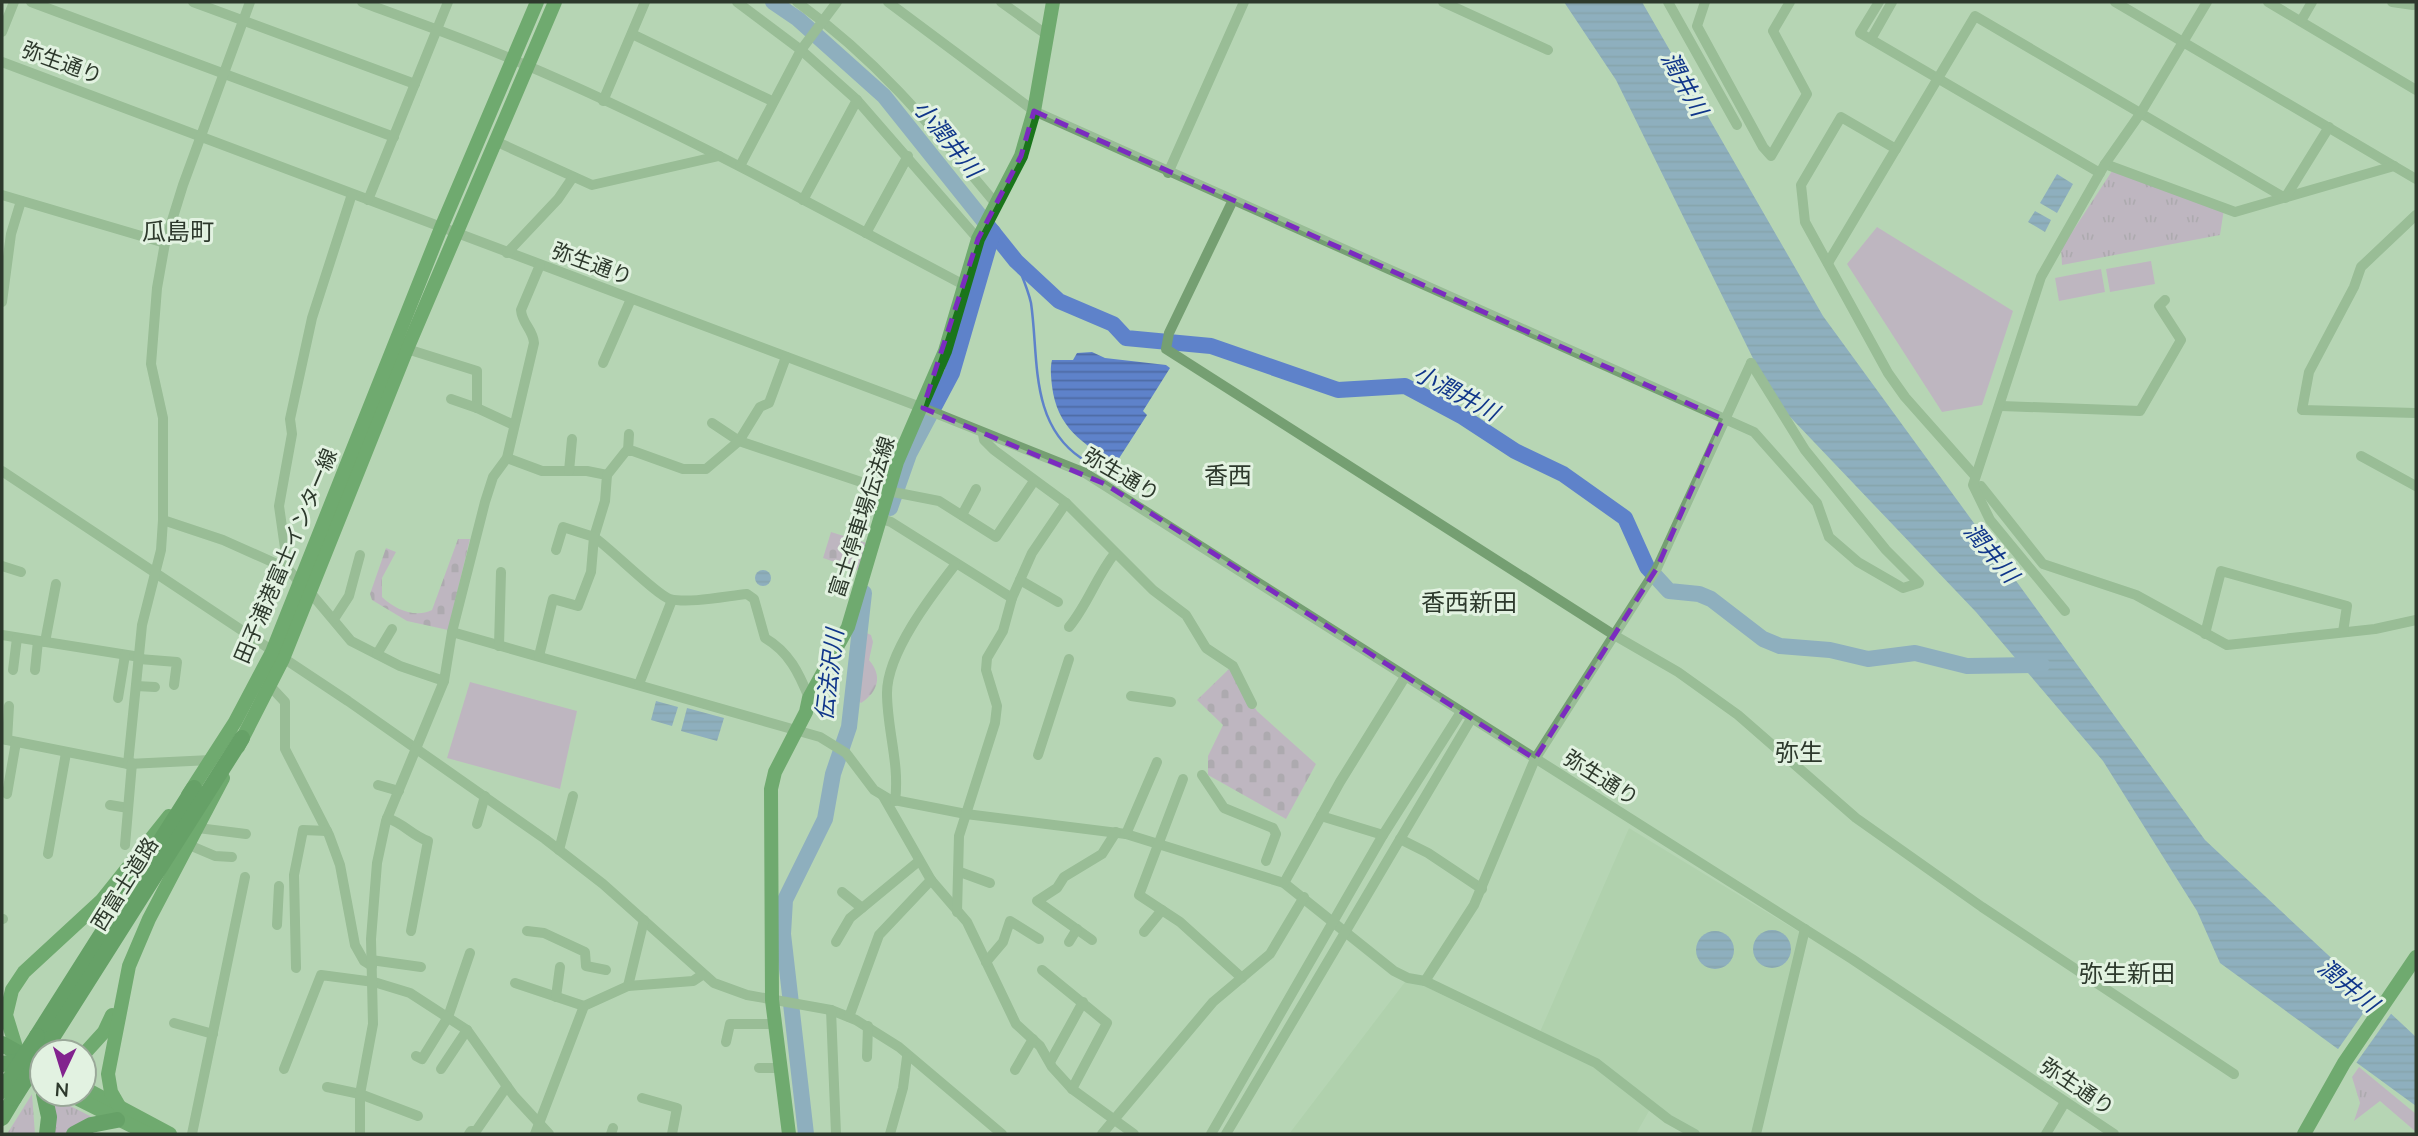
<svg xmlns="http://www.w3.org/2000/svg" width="2418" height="1136" viewBox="0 0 2418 1136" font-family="'Nunito Sans','Noto Sans JP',sans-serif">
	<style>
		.built { fill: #a8cda5 }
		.grass { fill: url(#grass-tufts) }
		.forest { fill: url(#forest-firs) }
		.cemetery { fill: url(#cemetery-stones) }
		.pitch { fill: #c891cf }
		.water { fill: url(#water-rules) }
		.pier { fill: #b7d6b4 }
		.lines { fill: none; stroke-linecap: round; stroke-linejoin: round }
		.stream { stroke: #5e82ca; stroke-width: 2.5 }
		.river { stroke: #5e82ca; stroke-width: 16 }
		.minor { stroke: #759f72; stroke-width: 10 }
		.major { stroke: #1a751b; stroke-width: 14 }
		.highway { stroke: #05620a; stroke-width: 16 }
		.highway-bridge { stroke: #05620a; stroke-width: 16 }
		.marked { fill: none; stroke: #7b2cbf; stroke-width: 5; stroke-dasharray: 14 9; stroke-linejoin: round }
		.labels { text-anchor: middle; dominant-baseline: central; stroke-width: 6; stroke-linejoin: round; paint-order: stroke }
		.street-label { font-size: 21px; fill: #2d392c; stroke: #e2f2e1 }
		.water-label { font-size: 23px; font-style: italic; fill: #10368a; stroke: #e2f2e1 }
		.quarter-label { font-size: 24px; fill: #2d392c; stroke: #e2f2e1 }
	</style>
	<defs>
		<pattern id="grass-tufts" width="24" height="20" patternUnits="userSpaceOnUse" patternTransform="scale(1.75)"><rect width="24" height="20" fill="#c891cf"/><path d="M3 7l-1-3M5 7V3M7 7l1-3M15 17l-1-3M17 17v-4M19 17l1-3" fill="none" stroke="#a377a8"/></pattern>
		<pattern id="forest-firs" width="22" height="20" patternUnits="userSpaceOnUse" patternTransform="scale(1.75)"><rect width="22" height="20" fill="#c891cf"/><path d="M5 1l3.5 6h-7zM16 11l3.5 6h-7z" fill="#a377a8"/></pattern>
		<pattern id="cemetery-stones" width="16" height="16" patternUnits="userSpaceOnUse" patternTransform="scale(1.75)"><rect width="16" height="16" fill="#c891cf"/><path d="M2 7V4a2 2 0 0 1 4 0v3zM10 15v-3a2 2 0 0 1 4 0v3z" fill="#a377a8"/></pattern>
		<pattern id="water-rules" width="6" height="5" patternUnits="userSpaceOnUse" patternTransform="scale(1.75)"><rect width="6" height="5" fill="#5e82ca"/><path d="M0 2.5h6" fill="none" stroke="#4e6ba4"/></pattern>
	</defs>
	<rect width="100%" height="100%" fill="#b7d6b4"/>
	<!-- built -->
	<polygon class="built" points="1629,828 1801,933 1754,1134 1691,1134 1649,1111 1636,1134 1289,1134 1408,978 1475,1011 1539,1034"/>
	<!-- grass -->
	<g class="grass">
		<polygon points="2112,171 2224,209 2220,235 2062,265 2061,249"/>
		<polygon points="2359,1067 2416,1114 2416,1132 2380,1101 2354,1121 2360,1103 2352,1077"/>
		<polygon points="32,1094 35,1134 7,1134"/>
		<polygon points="51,1096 92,1117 66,1134 51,1134"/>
	</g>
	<!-- forest -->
	<path class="forest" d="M858,629L871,635L873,642L869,660C883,676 878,692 861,703L849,694V653Z"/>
	<!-- cemetery -->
	<g class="cemetery">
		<polygon points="831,532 870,544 861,571 823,558"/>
		<path d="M458,539H470L448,630L407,621L372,600L370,594L386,548L396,552L382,578V597C396,610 415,618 432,610Z"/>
		<polygon points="1230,668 1257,711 1316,764 1286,819 1208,775 1208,756 1223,725 1197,700"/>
	</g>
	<!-- pitch -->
	<g class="pitch">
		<polygon points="1877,227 2013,311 1982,405 1942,412 1847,264"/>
		<polygon points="2151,261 2155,284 2110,292 2106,269"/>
		<polygon points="2101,269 2105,292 2059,301 2055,278"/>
		<polygon points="470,682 577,711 560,789 447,758"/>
	</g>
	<!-- water -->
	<g class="water">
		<polygon points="1564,2 1642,2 1823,316 2205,840 2416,1037 2416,1106 2220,963 2197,911 2103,761 1976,612 1773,399 1616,80"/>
		<polygon points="2057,174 2073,184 2057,213 2040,203"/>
		<polygon points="2035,211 2051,220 2045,232 2028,222"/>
		<path d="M1092,352L1105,358L1166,365L1170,368L1143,411L1147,415L1116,463C1082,444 1057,427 1052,386C1051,376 1050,368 1052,360H1073L1077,353Z"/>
		<circle cx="763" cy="578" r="8"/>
		<polygon points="656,701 678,707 672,726 651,720"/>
		<polygon points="687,708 724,718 717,741 681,731"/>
		<circle cx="1772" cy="949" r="19"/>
		<circle cx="1715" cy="950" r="19"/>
	</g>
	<!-- pier -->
	<polygon class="pier" points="2376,995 2393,1011 2354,1066 2336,1052"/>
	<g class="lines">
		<!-- stream -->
		<path class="stream" d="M1016,261C1021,274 1028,289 1031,303C1039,357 1029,423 1081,458"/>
		<!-- river -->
		<g class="river">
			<polyline points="773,2 798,19 884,96 1016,261 1059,301 1113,324 1126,338 1211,346 1338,390 1405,386 1463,417 1515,451 1563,474 1625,518 1647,567 1669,591 1699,594 1711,599 1763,639 1780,646 1830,650 1868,659 1915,653 1967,666 2042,665"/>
			<polyline points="890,508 909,454 952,373 993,232"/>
			<polyline points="806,1134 783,934 785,900 825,819 833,774 849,727 864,593"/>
		</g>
		<!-- minor -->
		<g class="minor">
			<polyline points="31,2 394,137"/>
			<polyline points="193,2 415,84"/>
			<path d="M362,2C415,22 469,40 521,63C673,127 818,208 964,285"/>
			<polyline points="737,2 801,50 857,100 978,239"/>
			<path d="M797,2C879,61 932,127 996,204"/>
			<polyline points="888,2 1034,111 1754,432 1817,503 1829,537 1858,562 1903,588 1919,583 1886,550 1805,450 1751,363"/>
			<polyline points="1001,2 1047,35"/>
			<polyline points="1443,2 1548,50"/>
			<polyline points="1668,2 1737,125"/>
			<polyline points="1705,2 1697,26 1763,147 1771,156 1807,94 1773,31 1790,2"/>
			<polyline points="1879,2 1860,33 2100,173"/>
			<polyline points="2115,2 2416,179"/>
			<polyline points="2268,2 2416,90"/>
			<polyline points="2392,2 2413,5"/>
			<polyline points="2301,21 2312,2"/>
			<polyline points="2,32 14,2"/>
			<polyline points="632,34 772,101"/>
			<polyline points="1871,39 1892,2"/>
			<polyline points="2,62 923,408 1085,473 1852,959 2114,1134"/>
			<polyline points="603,101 645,2"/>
			<polyline points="495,141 592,185 719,156"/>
			<polyline points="1896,149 1841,117 1801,185 1805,222 1888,373 1905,397 1975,476"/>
			<polyline points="2105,164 2235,212 2394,166"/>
			<polyline points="740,166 801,50 837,2"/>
			<polyline points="1168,173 1244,2"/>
			<polyline points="2,195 165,243"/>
			<polyline points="368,200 448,2"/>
			<polyline points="803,200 857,100"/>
			<polyline points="1232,202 1169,333 1166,349 1614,635 1678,672 1738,715 1856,818 1982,907 2234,1074"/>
			<polyline points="2416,215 2361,267 2354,287 2309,372 2302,410 2416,413"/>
			<polyline points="866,233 908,156"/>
			<polyline points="507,253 558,199 573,177"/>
			<polyline points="1828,263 1975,16 2285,198 2329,127"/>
			<polyline points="2,302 11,234 21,201"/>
			<polyline points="407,349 477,371 477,408 514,425"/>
			<polyline points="603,363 631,299"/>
			<polyline points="451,399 477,408"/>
			<polyline points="2001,406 2140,411 2181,340 2159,306 2165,300"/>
			<polyline points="712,423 739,441 760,407 769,403 786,357"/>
			<polyline points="983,434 984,440 994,450 1066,503 1153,590 1186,615 1206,648 1233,666 1252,704"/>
			<polyline points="628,451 629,434"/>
			<polyline points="2361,456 2416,486"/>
			<path d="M507,458L542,471H587L607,475L605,501L594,537C611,549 658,596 670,599C688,604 727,596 747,594L754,599L765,638C789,652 799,673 809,698"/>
			<polyline points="2,471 348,701 545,839 603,884 714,983 747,995 831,1010 856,1020 899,1047 1002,1134"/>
			<polyline points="569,471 572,439"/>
			<polyline points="607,475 626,451 633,451 683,469 706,469 739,441 888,491 939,501 996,537 1034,481"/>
			<polyline points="1981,486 2043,564 2136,595 2227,645 2375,629 2416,620"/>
			<polyline points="962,515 976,489"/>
			<polyline points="882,519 891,522 1012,598"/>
			<polyline points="163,520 223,540 288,569"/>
			<polyline points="2,566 21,572"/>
			<polyline points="1020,580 1058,602"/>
			<polyline points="300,583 288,569 279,506 292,434 290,419 312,318 352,194"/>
			<polyline points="309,591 351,641 400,666 444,681"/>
			<polyline points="2065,611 1990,520 1973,485 2041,277 2105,164 2140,114 2207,2"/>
			<polyline points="334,619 349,596 360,555"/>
			<path d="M1069,627C1088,604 1096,577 1115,553"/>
			<polyline points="452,632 820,737 846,753 874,790 889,799 966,814 1126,834 1284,883 1394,971 1408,978 1425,981 1596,1063 1668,1119 1695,1134"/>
			<polyline points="2205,634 2221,571 2347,606 2343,632"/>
			<polyline points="2,635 140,657"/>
			<polyline points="45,642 56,584"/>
			<polyline points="499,646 501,572"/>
			<polyline points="377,654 392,629"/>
			<polyline points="539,656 553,599 578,606 591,572 594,537 563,527 556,550"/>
			<polyline points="139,659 177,662 174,685"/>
			<polyline points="13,670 17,638"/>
			<polyline points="35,670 38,641"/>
			<polyline points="639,684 672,600"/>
			<polyline points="136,686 155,687"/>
			<polyline points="271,687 285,702 285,749 329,835 340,865 355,945 364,961 372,966"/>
			<polyline points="1131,696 1171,702"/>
			<polyline points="118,698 125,655"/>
			<polyline points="2,739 128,764 211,760"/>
			<polyline points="7,740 9,706"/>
			<polyline points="1038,755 1069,659"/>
			<polyline points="128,764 142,625 161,550 163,520 163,418 151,364 157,288 165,243 183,185 250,2"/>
			<polyline points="1202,775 1224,808 1273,828 1276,834 1266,861"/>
			<polyline points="1183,779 1139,895 1180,922 1242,978"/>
			<polyline points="378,785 399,791"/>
			<polyline points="7,794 16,742"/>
			<polyline points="883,796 931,880 967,922 1016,1024 1040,1046 1052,1067 1072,1089 1134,1134"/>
			<path d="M895,801C900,764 887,730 887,693C887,653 931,596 955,565"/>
			<polyline points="110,805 128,808"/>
			<polyline points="1321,816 1383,835"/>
			<path d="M387,818C405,824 411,835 428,841L411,931"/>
			<polyline points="477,824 485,796"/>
			<polyline points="198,828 246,834"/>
			<polyline points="1126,834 1157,762"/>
			<polyline points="1400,839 1428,853 1482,889"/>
			<polyline points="125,845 132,763"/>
			<polyline points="189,845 215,856 232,857"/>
			<polyline points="559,850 573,796"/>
			<polyline points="48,854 66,753"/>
			<polyline points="960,872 990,883"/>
			<polyline points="1284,883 1340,782 1405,677"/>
			<polyline points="842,892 862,908"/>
			<polyline points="957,912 959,836 995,723 997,706 986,670 987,658 1003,631 1012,598 1032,553 1066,503"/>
			<polyline points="2,919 3,919"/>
			<polyline points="277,925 279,886"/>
			<polyline points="527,931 544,933 585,952 586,966 606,970"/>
			<polyline points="1144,932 1162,910"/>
			<polyline points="1092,940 1037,901 1057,888 1064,877 1102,854 1116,832"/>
			<polyline points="836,942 850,918 919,861"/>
			<polyline points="1069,942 1077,929"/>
			<polyline points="371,960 421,967"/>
			<polyline points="986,962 1003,942 1010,921 1039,939"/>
			<polyline points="296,968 294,875 303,830 327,831"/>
			<polyline points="1042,970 1107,1023 1072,1089"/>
			<polyline points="1425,981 1474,905 1535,759 1657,568 1751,363"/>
			<polyline points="515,983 584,1006"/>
			<polyline points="628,986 644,920"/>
			<polyline points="556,997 560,967"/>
			<polyline points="831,1010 836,1134"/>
			<polyline points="849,1017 879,935 931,880"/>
			<polyline points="174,1023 213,1034"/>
			<polyline points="726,1042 730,1024 776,1024"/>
			<polyline points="416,1056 422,1059 448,1017 470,953"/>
			<polyline points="867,1057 868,1026"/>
			<polyline points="1050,1062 1083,1002"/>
			<polyline points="759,1068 781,1068"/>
			<polyline points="284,1069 321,975 374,982 410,993 467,1030 514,1096 549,1134"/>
			<polyline points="441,1069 467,1030"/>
			<polyline points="1015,1070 1033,1039"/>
			<polyline points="327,1087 360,1094 418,1116"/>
			<polyline points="642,1098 677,1108 672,1134"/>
			<polyline points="192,1134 245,877"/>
			<path d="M360,1134V1094L373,1024L371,939L377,863L386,821L444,681L452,632L485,502L493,477L507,458L534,343C533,329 522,324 521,310L540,265"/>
			<polyline points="469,1134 471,1131 476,1131 507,1086"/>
			<polyline points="535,1134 584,1006 628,986 693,981 702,975"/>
			<polyline points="611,1134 613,1128"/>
			<polyline points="890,1134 903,1088 907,1057"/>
			<polyline points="1102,1134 1213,1002 1270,954 1304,897"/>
			<polyline points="1211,1134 1383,835 1461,712"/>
			<polyline points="1226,1134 1471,719"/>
			<polyline points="1756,1134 1805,929"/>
			<polyline points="2046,1134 2065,1102"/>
		</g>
		<!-- major -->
		<g class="major">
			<polyline points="238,747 283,659 407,349 555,2"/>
			<polyline points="188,795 235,722 272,652 441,228 537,2"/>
			<polyline points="84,1054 104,1032 112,1015"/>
			<polyline points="19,1057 6,1015 12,990 24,972 101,901 169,816"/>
			<polyline points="84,1088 170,1134"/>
			<polyline points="68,1094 148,1134"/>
			<polyline points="119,1106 111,1092 108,1074 129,966 149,919 223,778"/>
			<polyline points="789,1134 772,1000 771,789 775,772 806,712 809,698 848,627 897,462 945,351 978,239 1021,156 1034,111 1053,2"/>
			<polyline points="2304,1134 2344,1063 2416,957"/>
		</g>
		<!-- highway -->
		<g class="highway">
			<polyline points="37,1036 194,788"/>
			<polyline points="2,1044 31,1060"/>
			<polyline points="43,1052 242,738"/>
			<polyline points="2,1064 30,1060"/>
			<polyline points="44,1094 49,1117 47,1134"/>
			<polyline points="2,1118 14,1098"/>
			<polyline points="74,1134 91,1125 117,1120"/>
		</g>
		<!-- highway-bridge -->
		<g class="highway-bridge">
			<polyline points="2,1091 37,1036"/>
			<polyline points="14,1098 42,1054"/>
		</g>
	</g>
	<!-- marked area -->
	<path d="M0 0H2418V1136H0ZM1034,111L1723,419L1657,568L1535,759L1105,484L923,408L978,239L1021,156Z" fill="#b7d6b4" fill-opacity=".55" fill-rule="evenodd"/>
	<path class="marked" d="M1034,111L1723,419L1657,568L1535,759L1105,484L923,408L978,239L1021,156Z"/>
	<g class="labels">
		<!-- street labels -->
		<g class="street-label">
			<text transform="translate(62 63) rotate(20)">弥生通り</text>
			<text transform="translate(592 264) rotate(20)">弥生通り</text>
			<text transform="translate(1121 475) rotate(30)">弥生通り</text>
			<text transform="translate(862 517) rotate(-72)">富士停車場伝法線</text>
			<text transform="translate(286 556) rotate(-67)">田子浦港富士インター線</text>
			<text transform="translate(1601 778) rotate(32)">弥生通り</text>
			<text transform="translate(125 884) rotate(-58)">西富士道路</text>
			<text transform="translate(2077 1087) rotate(34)">弥生通り</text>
		</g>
		<!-- water labels -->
		<g class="water-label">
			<text transform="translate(1684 84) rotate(61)">潤井川</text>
			<text transform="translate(947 139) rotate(51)">小潤井川</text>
			<text transform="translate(1456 393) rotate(28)">小潤井川</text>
			<text transform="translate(1991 553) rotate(50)">潤井川</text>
			<text transform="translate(830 675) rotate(-83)">伝法沢川</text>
			<text transform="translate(2348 986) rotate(39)">潤井川</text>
		</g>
		<!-- quarter labels -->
		<g class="quarter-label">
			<text x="178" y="232">瓜島町</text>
			<text x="1228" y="476">香西</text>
			<text x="1469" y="603">香西新田</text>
			<text x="1799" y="753">弥生</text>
			<text x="2127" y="974">弥生新田</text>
		</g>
	</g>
	<!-- border -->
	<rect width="2418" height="1136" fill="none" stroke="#2d392c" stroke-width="7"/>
	<!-- north arrow -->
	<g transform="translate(63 1073) rotate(184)"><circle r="33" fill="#e2f2e1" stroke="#9aa899" stroke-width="2"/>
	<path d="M0-5L12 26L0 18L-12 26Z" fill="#82238e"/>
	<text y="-10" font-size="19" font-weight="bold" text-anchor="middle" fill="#2d392c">N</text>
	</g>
</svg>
